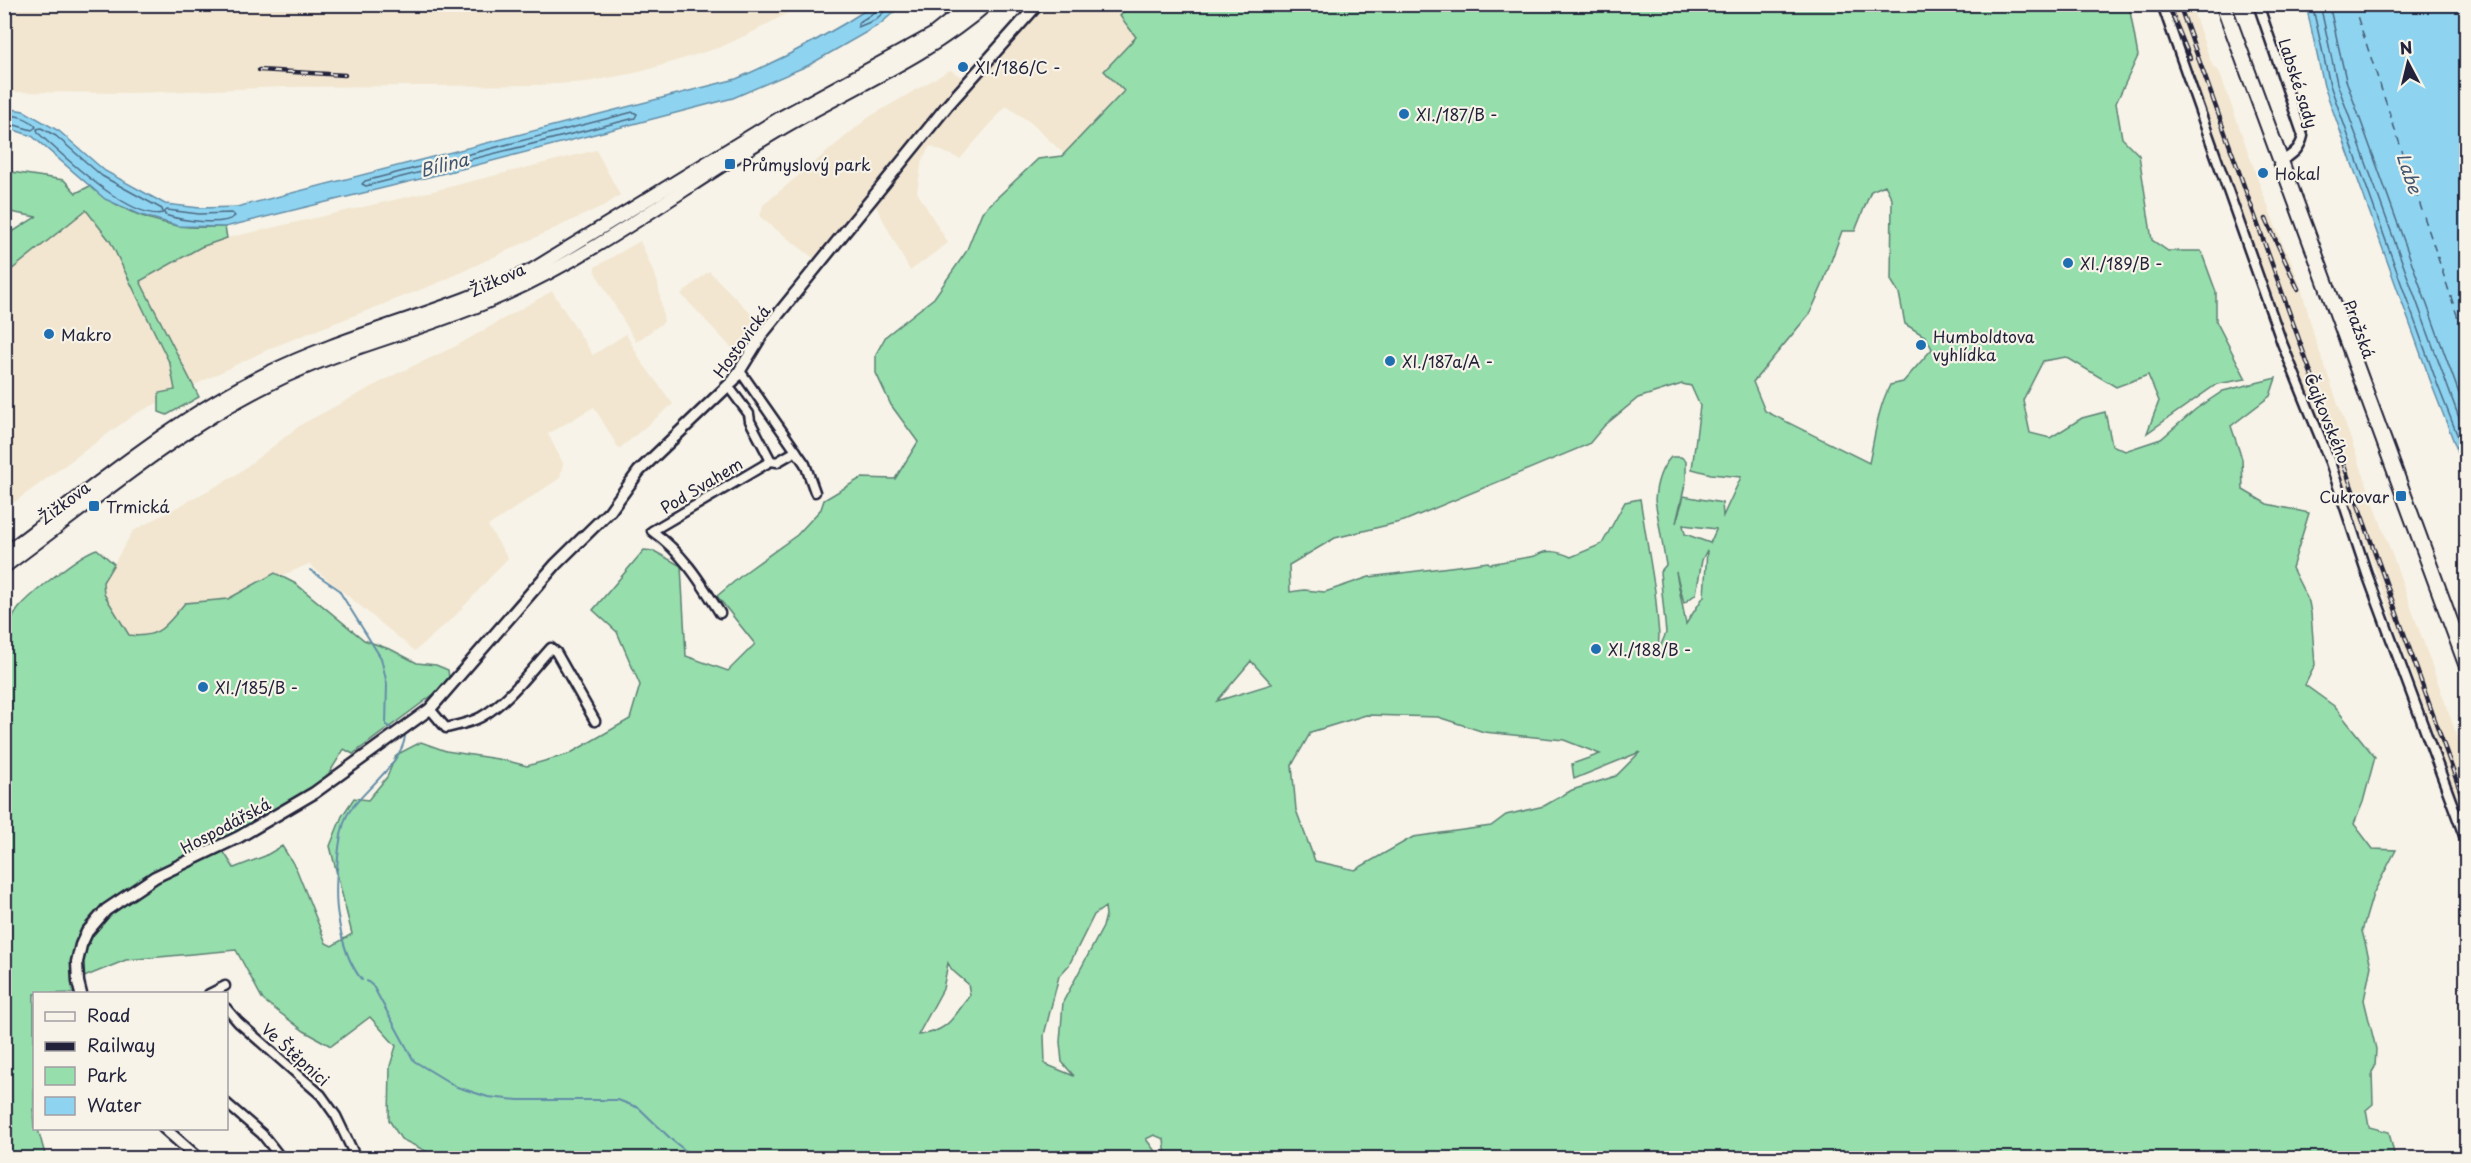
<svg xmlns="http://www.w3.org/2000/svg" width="2471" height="1163" viewBox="0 0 2471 1163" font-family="'Playpen Sans',sans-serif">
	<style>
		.built { fill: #f2e6d0 }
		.green { fill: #96deac; stroke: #5c8074; stroke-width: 1.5; fill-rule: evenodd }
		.water { fill: #8ed4f0; stroke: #638da8; stroke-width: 1.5 }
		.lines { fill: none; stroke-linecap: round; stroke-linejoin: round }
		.shore { stroke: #4d6983; stroke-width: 1.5 }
		.stream { stroke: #638da8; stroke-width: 2 }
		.ferry { stroke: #425771; stroke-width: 1.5; stroke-dasharray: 8 6; stroke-linecap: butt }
		.minor-casing { stroke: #22223b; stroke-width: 13 }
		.tertiary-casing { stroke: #22223b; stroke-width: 15 }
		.secondary-casing { stroke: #22223b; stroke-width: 16 }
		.primary-casing { stroke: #22223b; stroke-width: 18 }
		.minor { stroke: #f7f3e8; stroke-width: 8 }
		.tertiary { stroke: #f7f3e8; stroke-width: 10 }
		.secondary { stroke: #f7f3e8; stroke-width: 12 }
		.primary { stroke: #f7f3e8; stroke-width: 14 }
		.rail-casing { stroke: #22223b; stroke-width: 4.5 }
		.rail { stroke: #f7f3e8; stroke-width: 2; stroke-dasharray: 7; stroke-linecap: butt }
		.poi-dot { fill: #1f6fb2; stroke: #f7f3e8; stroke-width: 2 }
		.labels { text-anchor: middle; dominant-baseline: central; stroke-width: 4.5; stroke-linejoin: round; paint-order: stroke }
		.poi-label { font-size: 16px; fill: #22223b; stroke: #f7f3e8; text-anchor: start }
		.street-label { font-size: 16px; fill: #22223b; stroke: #f7f3e8 }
		.water-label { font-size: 18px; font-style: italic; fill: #425771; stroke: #f7f3e8 }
	</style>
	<rect width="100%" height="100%" fill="#f7f3e8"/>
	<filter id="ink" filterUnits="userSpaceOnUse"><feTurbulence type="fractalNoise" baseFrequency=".0167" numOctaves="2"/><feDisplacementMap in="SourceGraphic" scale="12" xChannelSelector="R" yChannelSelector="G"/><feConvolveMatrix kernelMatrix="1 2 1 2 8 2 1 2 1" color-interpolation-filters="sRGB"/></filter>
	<g filter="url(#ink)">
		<!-- built -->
		<g class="built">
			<polygon points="5,4 803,4 803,5 751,33 721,47 640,72 587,82 541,85 286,87 137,93 5,92"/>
			<polygon points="1046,5 1128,5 1120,16 1136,37 1125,91 1064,154 1030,122 1006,106 960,159 930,146 922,160 917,192 948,243 910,271 870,195 816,260 760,217 763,205 869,117 950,70 974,84"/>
			<polygon points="2164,5 2191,5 2212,65 2219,71 2264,196 2285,251 2288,252 2302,291 2315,339 2466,761 2466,824 2352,506 2330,459 2222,158"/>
			<polygon points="596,150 620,195 607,204 438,283 273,347 135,414 5,509 4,269 86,210 110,241 131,285 201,247 227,238 437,190"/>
			<polygon points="640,241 658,283 664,322 636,342 595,272 595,267"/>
			<polygon points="709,271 761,324 740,357 681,294"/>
			<polygon points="552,291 593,355 626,334 641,361 673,404 619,449 594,407 548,434 563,463 560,478 488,526 508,558 455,616 415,651 309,564 228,599 185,603 164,627 146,638 128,635 104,594 103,582 133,531 233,477 302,424 394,375 456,346"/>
		</g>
		<!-- green -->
		<g class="green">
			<path d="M1128,5H2129L2138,56L2116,103L2122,138L2139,155L2152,240L2168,251H2201L2216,292V321L2246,379L2217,384L2147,433L2159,401L2148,375L2116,387L2066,357L2043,361L2023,400L2030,433L2050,438L2082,418L2105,412L2112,445L2125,451L2161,439L2196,409L2223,391L2276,378L2270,396L2231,426L2242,459L2243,490L2267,504L2309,513L2292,568L2309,602L2311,613L2315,665L2305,685L2334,706L2375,757L2363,802L2354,824L2373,849L2396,850L2373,894L2362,931L2371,966L2364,1000L2376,1049L2375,1067L2372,1072L2373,1104L2366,1110L2369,1127L2389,1132L2395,1158H1166L1164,1139L1154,1135L1146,1139L1160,1158H554L534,1153L475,1158H440L401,1139L389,1120L390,1066L396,1046L370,1017L331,1046L304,1031L263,1000L236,950L126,960L84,977L83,993L34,994V1108L33,1109L34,1128L38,1129L46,1158H5V637C9,628 12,616 19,608C31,594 81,553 97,549L114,564L103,582L104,594L129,635C160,639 166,625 185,603L228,599L275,573L296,584L364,640L392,650L417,663L436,665L448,670L449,678L442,688L353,754L344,749L325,780L218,843L234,868L265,856L282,846L296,868L326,943L332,946L352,934L330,846L342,816L354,798L368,800L387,777L396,755L421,742L446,751L504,760L527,766L569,754L630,719L640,685L617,632L593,610L644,550L654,551L681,566L686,656L728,671L755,644L717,596L747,571L797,535L821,509L824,500L861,478L895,479L918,442L891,405L876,373V354L886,336L934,298L966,252L982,212L1038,159L1062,156L1124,91L1104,71L1136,37L1120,16ZM1885,185L1892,199L1891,280L1899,293L1905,324L1926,337L1932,349L1903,382L1890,385C1877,411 1875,436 1869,463L1765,411L1753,382L1810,313L1822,286L1842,231H1855L1871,191ZM1682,384L1691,386L1700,406L1692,469L1711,474L1741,477L1723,516L1722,503L1684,496L1676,523L1686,480V461L1681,457H1671C1660,469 1656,484 1655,500L1666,565L1660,572L1666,633L1658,652L1659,635L1655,591L1640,499L1625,502L1602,544L1571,557C1560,552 1547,548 1535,556L1490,564L1488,562L1474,564L1369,577L1325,592L1304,590L1290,592L1289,565L1335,538L1404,521L1589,444L1604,426L1638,398ZM1683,525L1716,529V530L1710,543L1685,534ZM1707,550L1704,596L1686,624L1676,572L1684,603L1696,594L1702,560ZM1251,661L1272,684L1217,701ZM1366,715L1438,717L1484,732L1564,740L1600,754L1572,764L1574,779L1640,752L1616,776L1572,790L1544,806L1506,815L1491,826L1413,837L1355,870L1315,861L1296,810L1292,765L1311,732ZM1105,907L1106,915L1103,927L1063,1002L1060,1042L1062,1062L1074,1076L1045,1064L1044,1035L1059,976L1069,965L1094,915ZM948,963L952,970L968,984L970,995C953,1017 949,1032 918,1035L943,989Z"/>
			<path d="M5,171L64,180L76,193L90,186C114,207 146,220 178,226C193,228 210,227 225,227L227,238L201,247L140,281L199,397L167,415L159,412V393L175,390L170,364L110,241L86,210L5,275V229L14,231L36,217L5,211Z"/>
		</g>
		<!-- water -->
		<g class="water">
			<path d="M874,5H902L879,25L809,65L733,98L465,168L225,227L179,226L141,215L105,199L32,136L5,127V108L24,111L59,131L105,171L165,204L200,208L237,207L736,79C785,58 830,34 874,5Z"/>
			<polygon points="2306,5 2466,5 2466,473 2433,388 2324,86"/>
		</g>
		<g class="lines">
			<!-- shore -->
			<g class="shore">
				<polyline points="877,4 875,12 858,23 858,27 875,20 893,4"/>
				<polyline points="2312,4 2330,85 2438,386 2466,457"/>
				<polyline points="2320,4 2337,83 2466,437"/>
				<polyline points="2329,4 2346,80 2466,413"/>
				<polygon points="633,112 637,114 635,118 366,186 362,184 365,181"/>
				<path d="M4,114C16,116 29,117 36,127L32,130L4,122"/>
				<path d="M41,128L56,136L102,176L162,209L163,213C130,221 62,154 38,133L37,129Z"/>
				<path d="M167,210L199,214L232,213L235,216C224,227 179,220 165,215L164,212Z"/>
			</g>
			<!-- stream -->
			<g class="stream">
				<polyline points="310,570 338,589 381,658 387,684 386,725 396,731"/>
				<path d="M362,980C348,963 341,937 338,916C334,895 337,829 349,812C364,790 403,762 405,736L401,734"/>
				<polyline points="367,981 373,986 414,1061 457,1087 488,1097 518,1100 618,1100 639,1108 673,1141 695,1158"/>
			</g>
			<!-- ferry -->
			<polyline class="ferry" points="2353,4 2466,342"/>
			<!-- minor casing -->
			<g class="minor-casing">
				<g id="minor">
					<polyline points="2162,4 2282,343 2330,462 2367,574 2466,841"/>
					<path d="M2258,4L2303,136C2300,150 2292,154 2281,162"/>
					<polyline points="740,371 805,464 815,492"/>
					<polyline points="728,386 749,414 750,421 771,461"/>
					<path d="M720,613C700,581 683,553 652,531L771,461L777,462L796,451"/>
					<path d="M430,709L446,728C458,725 470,723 481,717C509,701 530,671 551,648L556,652L595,721"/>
					<polyline points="209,994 225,986"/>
					<polyline points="226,1008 238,1022 321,1095 336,1116 356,1158"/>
					<polyline points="226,1103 262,1134 281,1158"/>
				</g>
			</g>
			<!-- tertiary casing -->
			<g class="tertiary-casing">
				<g id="tertiary">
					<polyline points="81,994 78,982 77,962 81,945 87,932 106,910 155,877 239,837 314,793 430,709 556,564 610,511 639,471 734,380 763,333 947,106 1038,4"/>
					<polyline points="164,1128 198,1158"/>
				</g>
			</g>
			<!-- secondary casing -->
			<g class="secondary-casing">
				<g id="secondary">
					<path d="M4,554C89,491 171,421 266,374C351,332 446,313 532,270L780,118L932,35L971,4"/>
					<path d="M4,567C91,503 176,430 273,382C346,346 428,329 503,295C600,252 686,185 777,131C847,89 925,59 987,4"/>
				</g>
			</g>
			<!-- primary casing -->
			<g class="primary-casing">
				<polyline id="primary" points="2223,4 2466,664"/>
			</g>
			<!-- minor -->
			<use href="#minor" class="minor"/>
			<!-- tertiary -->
			<use href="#tertiary" class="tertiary"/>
			<!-- secondary -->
			<use href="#secondary" class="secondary"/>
			<!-- primary -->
			<use href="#primary" class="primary"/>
			<!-- rail casing -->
			<g class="rail-casing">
				<g id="rail">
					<polyline points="2168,4 2190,58"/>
					<polyline points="2179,4 2466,807"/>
					<polyline points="259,70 345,75"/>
					<polyline points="2266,219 2298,289"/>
				</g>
			</g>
			<!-- rail -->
			<use href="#rail" class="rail"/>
		</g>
	</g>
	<!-- markers -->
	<g class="poi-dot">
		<circle cx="963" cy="67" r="6"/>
		<circle cx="1404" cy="114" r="6"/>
		<rect x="724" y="158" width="12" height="12" rx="3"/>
		<circle cx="2263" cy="173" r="6"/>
		<circle cx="2068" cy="263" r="6"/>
		<circle cx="49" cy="334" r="6"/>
		<circle cx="1921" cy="345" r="6"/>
		<circle cx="1390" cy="361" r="6"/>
		<rect x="2395" y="490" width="12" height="12" rx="3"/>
		<rect x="88" y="500" width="12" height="12" rx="3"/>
		<circle cx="1596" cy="649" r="6"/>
		<circle cx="203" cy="687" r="6"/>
	</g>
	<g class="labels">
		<!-- poi labels -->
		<g class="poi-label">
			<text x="975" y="67">XI./186/C -</text>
			<text x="1416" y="114">XI./187/B -</text>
			<text x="742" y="164">Průmyslový park</text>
			<text x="2275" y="173">Hokal</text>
			<text x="2080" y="263">XI./189/B -</text>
			<text x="61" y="334">Makro</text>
			<text x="1933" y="336">Humboldtova<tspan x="1933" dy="18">vyhlídka</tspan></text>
			<text x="1402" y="361">XI./187a/A -</text>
			<text x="2389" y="496" text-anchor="end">Cukrovar</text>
			<text x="106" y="506">Trmická</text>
			<text x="1608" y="649">XI./188/B -</text>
			<text x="215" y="687">XI./185/B -</text>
		</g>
		<!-- street labels -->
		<g class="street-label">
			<text transform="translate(2299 83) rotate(72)">Labské sady</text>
			<text transform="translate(497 279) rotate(-24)">Žižkova</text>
			<text transform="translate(2360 329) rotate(70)">Pražská</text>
			<text transform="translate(741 341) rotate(-54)">Hostovická</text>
			<text transform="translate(2328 418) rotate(68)">Čajkovského</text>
			<text transform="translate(701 485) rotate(-31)">Pod Svahem</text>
			<text transform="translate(64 502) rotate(-37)">Žižkova</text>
			<text transform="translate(225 825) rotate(-28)">Hospodářská</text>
			<text transform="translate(296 1054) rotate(42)">Ve Štěpnici</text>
		</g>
		<!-- water labels -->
		<g class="water-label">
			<text transform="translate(444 164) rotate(-14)">Bílina</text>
			<text transform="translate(2410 173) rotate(71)">Labe</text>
		</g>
	</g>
	<!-- margin -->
	<rect width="2471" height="1163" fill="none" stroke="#f7f3e8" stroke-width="24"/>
	<rect x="12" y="12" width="2447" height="1139" fill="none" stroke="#22223b" stroke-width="2" filter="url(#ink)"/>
	<!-- legend -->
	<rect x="33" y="992" width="195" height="138" fill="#f7f3e8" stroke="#a29fa3" stroke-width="1.5"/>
	<rect x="45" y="1012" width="30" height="9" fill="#f7f3e8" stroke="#a29fa3" stroke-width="1.5"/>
	<text x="87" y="1022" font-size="18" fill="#22223b">Road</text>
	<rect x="45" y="1042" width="30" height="9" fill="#22223b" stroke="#a29fa3" stroke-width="1.5"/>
	<text x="87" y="1052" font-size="18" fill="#22223b">Railway</text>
	<rect x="45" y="1067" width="30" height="18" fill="#96deac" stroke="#a29fa3" stroke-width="1.5"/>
	<text x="87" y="1082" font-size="18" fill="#22223b">Park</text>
	<rect x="45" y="1097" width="30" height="18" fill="#8ed4f0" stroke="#a29fa3" stroke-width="1.5"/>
	<text x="87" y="1112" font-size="18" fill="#22223b">Water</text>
	<!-- north arrow -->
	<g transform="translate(2408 63) rotate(353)" stroke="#f7f3e8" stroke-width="4.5" paint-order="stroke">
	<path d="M0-4.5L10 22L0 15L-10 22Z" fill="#22223b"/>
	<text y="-9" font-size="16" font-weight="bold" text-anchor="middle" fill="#22223b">N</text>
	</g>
</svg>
